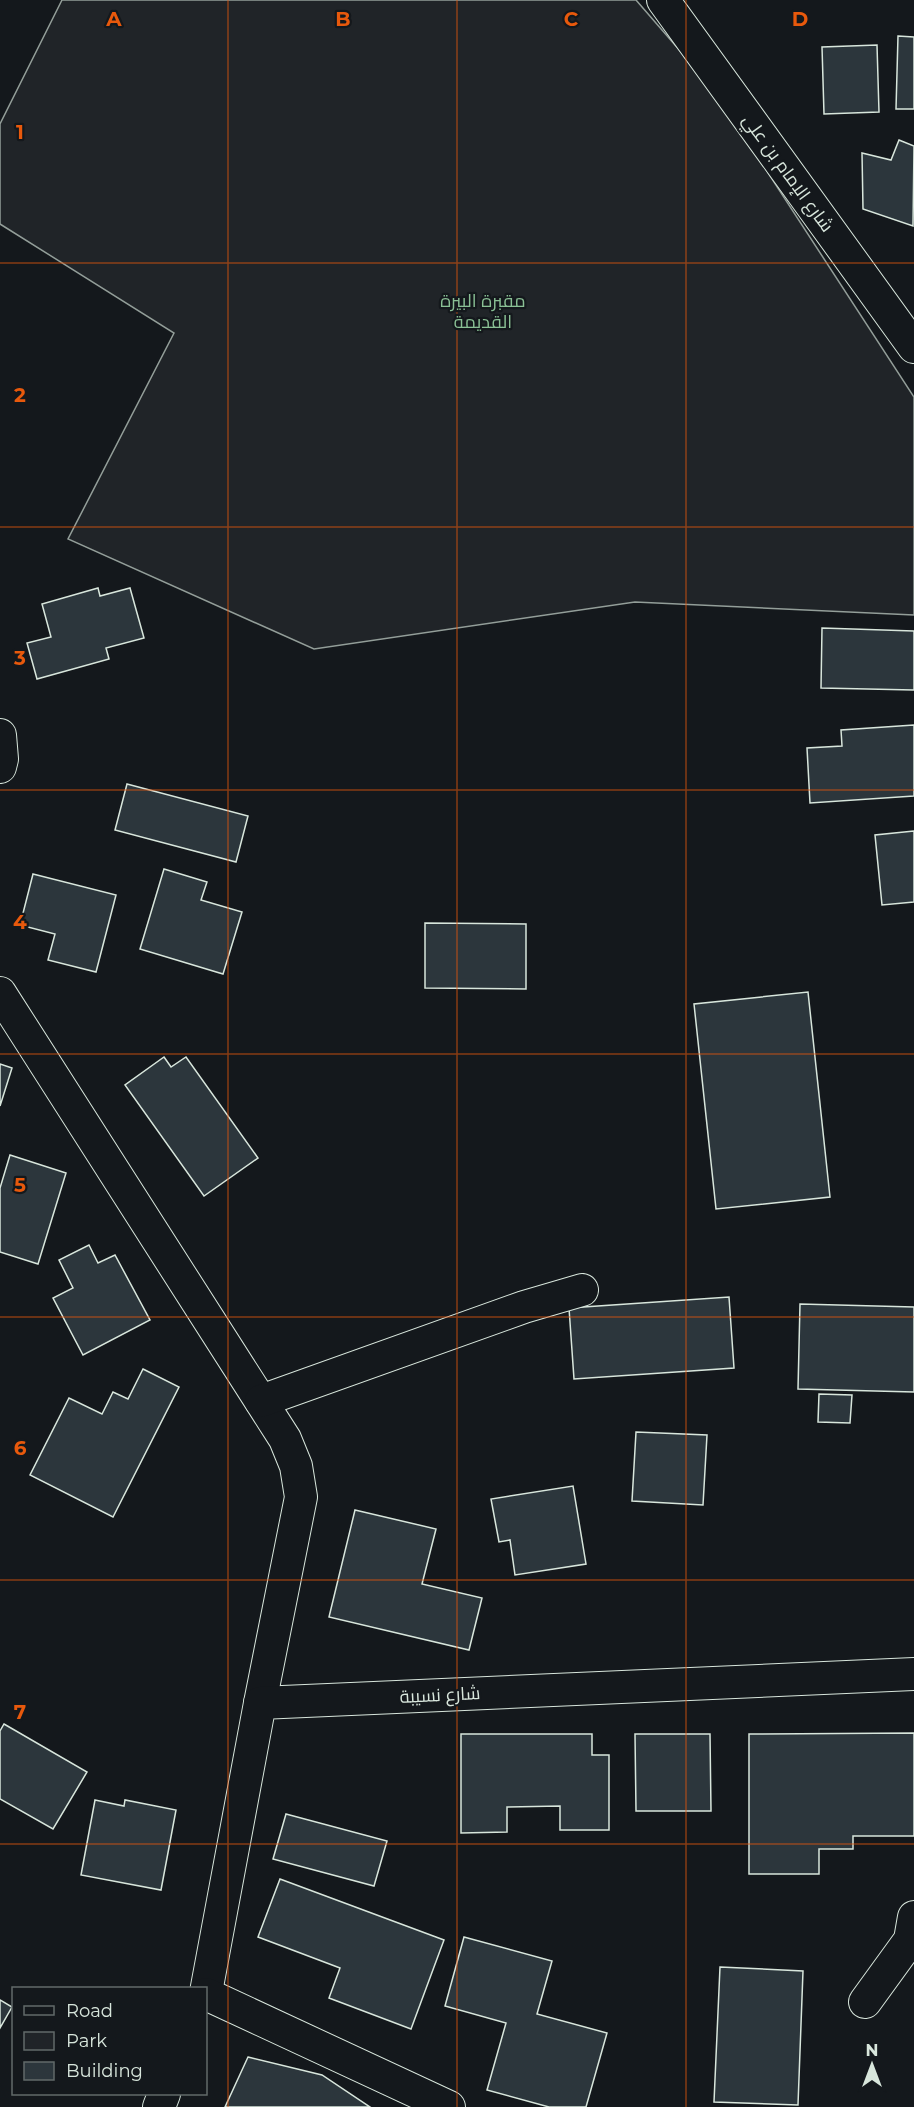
<svg xmlns="http://www.w3.org/2000/svg" width="914" height="2107" viewBox="0 0 914 2107" font-family="Montserrat,Cairo,sans-serif">
	<style>
		.green { fill: #202428; stroke: #939e99; stroke-width: 1.5 }
		.building { fill: #2c363c; stroke: #d8e6dc; stroke-width: 1.5 }
		.lines { fill: none; stroke-linecap: round; stroke-linejoin: round }
		.minor-casing { stroke: #d8e6dc; stroke-width: 34 }
		.minor { stroke: #14181c; stroke-width: 32 }
		.grid { fill: none; stroke: #e8590c; stroke-width: 1.5; stroke-opacity: 0.55 }
		.labels { text-anchor: middle; dominant-baseline: central; stroke-width: 4.5; stroke-linejoin: round; paint-order: stroke }
		.street-label { font-size: 18px; fill: #d8e6dc; stroke: #14181c }
		.park-label { font-size: 18px; fill: #8ac095; stroke: #14181c }
		.grid-label { font-size: 20px; text-anchor: middle; font-weight: bold; fill: #e8590c; stroke: #14181c; stroke-width: 4.5; stroke-linejoin: round; paint-order: stroke }
	</style>
	<rect width="100%" height="100%" fill="#14181c"/>
	<!-- green -->
	<polygon class="green" points="62,0 636,0 714,90 914,397 914,615 635,602 314,649 68,539 174,333 0,224 0,124"/>
	<!-- building -->
	<g class="building">
		<polygon points="898,36 914,37 914,109 896,109"/>
		<polygon points="877,45 879,112 824,114 822,47"/>
		<polygon points="899,140 914,146 913,226 863,209 862,153 891,160"/>
		<polygon points="98,588 100,596 130,588 144,638 106,648 109,659 37,679 27,643 51,637 42,604"/>
		<polygon points="822,628 914,631 914,690 821,688"/>
		<polygon points="914,725 914,796 810,803 807,748 842,746 841,730"/>
		<polygon points="127,784 248,816 236,862 115,830"/>
		<polygon points="914,831 914,902 882,905 875,835"/>
		<polygon points="164,869 207,882 201,900 242,912 223,974 140,949"/>
		<polygon points="33,874 116,895 96,972 48,960 55,934 20,925"/>
		<polygon points="425,923 526,924 526,989 425,988"/>
		<polygon points="808,992 830,1197 716,1209 694,1004"/>
		<polygon points="164,1057 171,1067 186,1057 258,1158 204,1196 125,1085"/>
		<polygon points="0,1064 12,1068 0,1106"/>
		<polygon points="10,1155 66,1173 38,1264 0,1252 0,1188"/>
		<polygon points="89,1245 98,1263 115,1255 150,1320 83,1355 53,1298 73,1288 59,1260"/>
		<polygon points="729,1297 734,1368 574,1379 569,1308"/>
		<polygon points="800,1304 914,1307 914,1392 798,1389"/>
		<polygon points="143,1369 179,1387 113,1517 30,1475 69,1398 102,1414 113,1392 128,1399"/>
		<polygon points="819,1394 852,1395 850,1423 818,1422"/>
		<polygon points="636,1432 707,1435 703,1505 632,1501"/>
		<polygon points="573,1486 586,1564 515,1575 510,1540 499,1542 491,1499"/>
		<polygon points="355,1510 436,1529 422,1584 482,1598 469,1650 329,1617"/>
		<polygon points="4,1724 87,1772 53,1829 0,1799 0,1731"/>
		<polygon points="914,1733 914,1836 853,1836 853,1849 819,1849 819,1874 749,1874 749,1734"/>
		<polygon points="461,1734 592,1734 592,1755 609,1755 609,1830 560,1830 560,1806 507,1807 507,1832 461,1833"/>
		<polygon points="635,1734 710,1734 711,1811 636,1811"/>
		<polygon points="95,1800 124,1806 125,1800 176,1810 161,1890 81,1875"/>
		<polygon points="286,1814 387,1841 374,1886 273,1859"/>
		<polygon points="280,1879 444,1940 411,2029 329,1998 340,1968 258,1937"/>
		<polygon points="464,1937 552,1961 537,2014 607,2033 586,2107 549,2107 487,2090 506,2023 445,2006"/>
		<polygon points="720,1967 803,1971 798,2105 714,2102"/>
		<polygon points="0,2000 12,2007 0,2028"/>
		<polygon points="248,2057 322,2075 370,2107 225,2107"/>
	</g>
	<g class="lines">
		<!-- minor casing -->
		<g class="minor-casing">
			<g id="minor">
				<polyline points="663,0 914,347"/>
				<polyline points="0,735 2,759 0,767"/>
				<polyline points="0,993 285,1439 296,1466 301,1497 260,1703"/>
				<polyline points="261,1401 524,1307 582,1290"/>
				<polyline points="206,1992 260,1703 914,1674"/>
				<polyline points="206,1994 449,2107"/>
				<polyline points="865,2002 910,1940 914,1917"/>
				<polyline points="159,2107 164,2094"/>
			</g>
		</g>
		<!-- minor -->
		<use href="#minor" class="minor"/>
	</g>
	<!-- grid -->
	<path class="grid" d="M228,0V2107M457,0V2107M686,0V2107M0,263H914M0,527H914M0,790H914M0,1054H914M0,1317H914M0,1580H914M0,1844H914"/>
	<g class="labels">
		<!-- street labels -->
		<g class="street-label">
			<text transform="translate(788 173) rotate(54)">شارع الإمام بن علي</text>
			<text transform="translate(440 1695) rotate(-3)">شارع نسيبة</text>
		</g>
		<!-- park labels -->
		<g class="park-label">
			<text x="483" y="301">مقبرة البيرة<tspan x="483" dy="21">القديمة</tspan></text>
		</g>
	</g>
	<g class="grid-label">
		<text x="114" y="26">A</text>
		<text x="343" y="26">B</text>
		<text x="571" y="26">C</text>
		<text x="800" y="26">D</text>
		<text x="20" y="139">1</text>
		<text x="20" y="402">2</text>
		<text x="20" y="665">3</text>
		<text x="20" y="929">4</text>
		<text x="20" y="1192">5</text>
		<text x="20" y="1455">6</text>
		<text x="20" y="1719">7</text>
	</g>
	<!-- legend -->
	<rect x="12" y="1987" width="195" height="108" fill="#14181c" stroke="#626a69" stroke-width="1.5"/>
	<rect x="24" y="2006" width="30" height="9" fill="#14181c" stroke="#626a69" stroke-width="1.5"/>
	<text x="66" y="2017" font-size="18" fill="#d8e6dc">Road</text>
	<rect x="24" y="2032" width="30" height="18" fill="#202428" stroke="#626a69" stroke-width="1.5"/>
	<text x="66" y="2047" font-size="18" fill="#d8e6dc">Park</text>
	<rect x="24" y="2062" width="30" height="18" fill="#2c363c" stroke="#626a69" stroke-width="1.5"/>
	<text x="66" y="2077" font-size="18" fill="#d8e6dc">Building</text>
	<!-- north arrow -->
	<g transform="translate(872 2065)" stroke="#14181c" stroke-width="4.5" paint-order="stroke">
	<path d="M0-4.5L10 22L0 15L-10 22Z" fill="#d8e6dc"/>
	<text y="-9" font-size="16" font-weight="bold" text-anchor="middle" fill="#d8e6dc">N</text>
	</g>
</svg>
